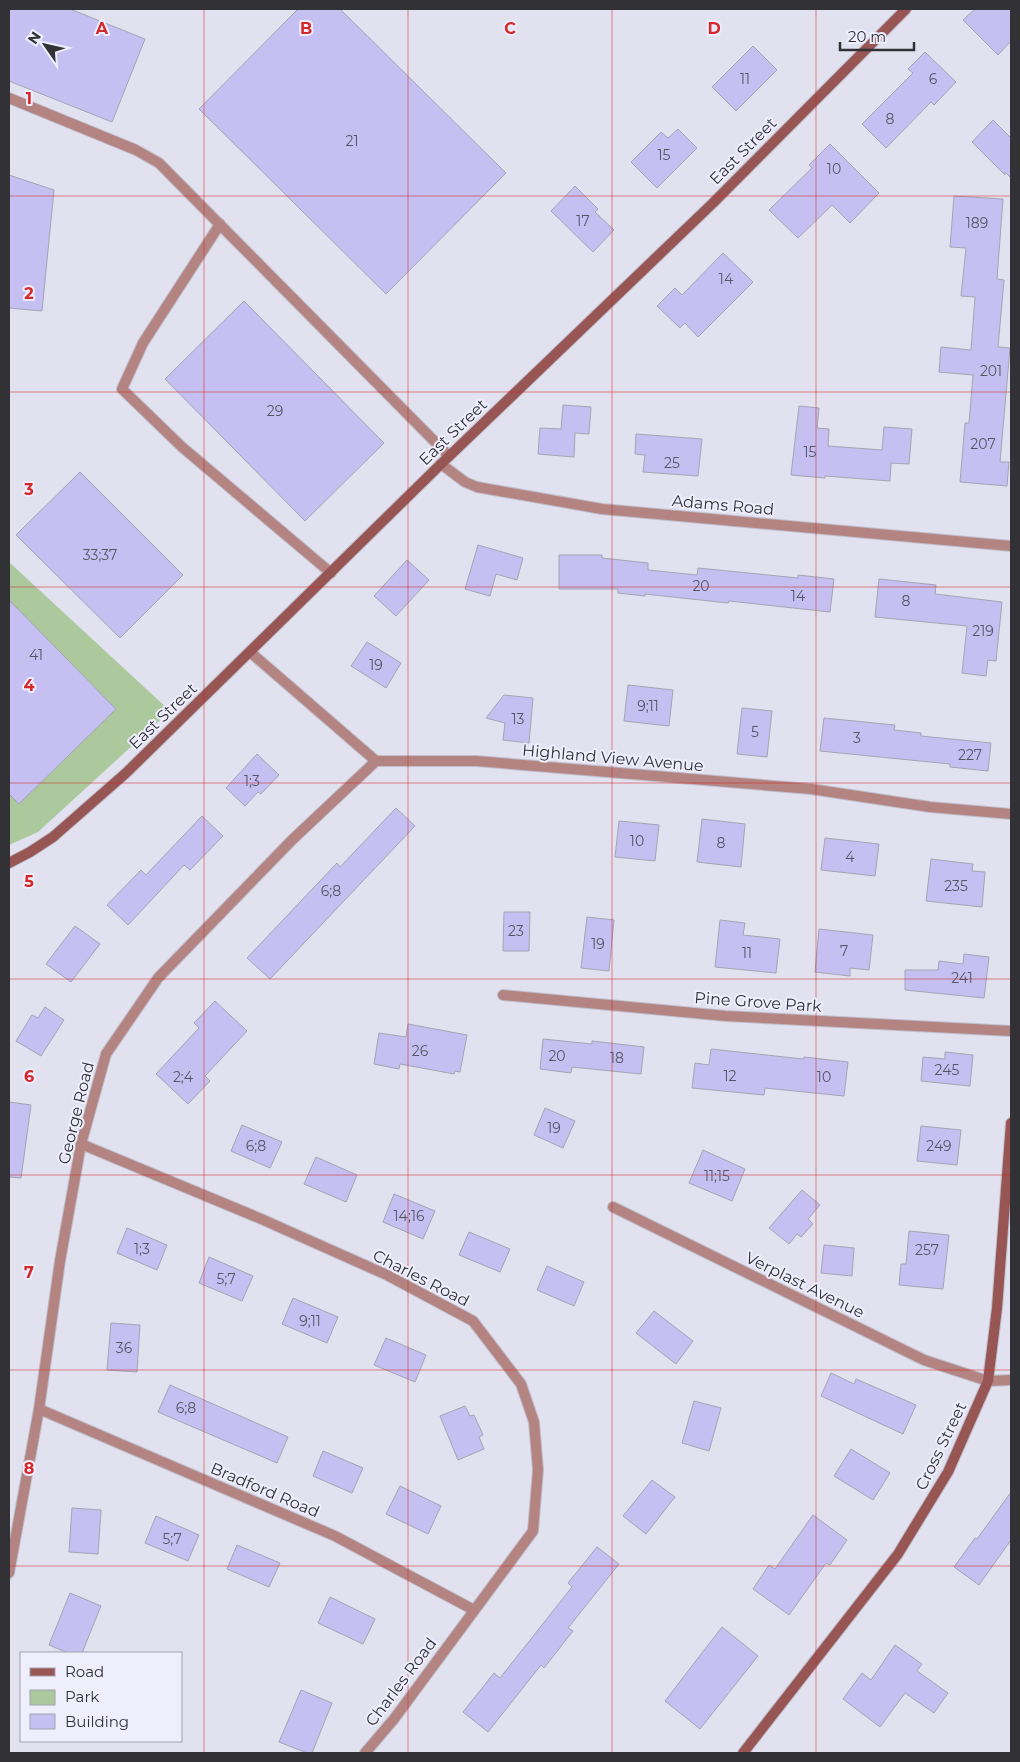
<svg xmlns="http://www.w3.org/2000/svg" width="1020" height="1762" viewBox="0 0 1020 1762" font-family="Montserrat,sans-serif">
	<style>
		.green { fill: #acc99d }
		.building { fill: #c6c0f2; stroke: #a5a3b2 }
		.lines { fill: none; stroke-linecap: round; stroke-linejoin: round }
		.lane-casing { stroke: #bfbecb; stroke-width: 12 }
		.street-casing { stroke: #bfbecb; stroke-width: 12 }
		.secondary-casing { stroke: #bfbecb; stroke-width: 12 }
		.lane { stroke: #b38481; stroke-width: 10 }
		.street { stroke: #b38481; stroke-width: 10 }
		.secondary { stroke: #975553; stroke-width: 10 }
		.grid { fill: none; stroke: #d62828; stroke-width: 1; stroke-opacity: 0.55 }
		.labels { text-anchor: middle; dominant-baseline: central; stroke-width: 4; stroke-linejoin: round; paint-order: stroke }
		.number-label { font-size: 14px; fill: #565565 }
		.street-label { font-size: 16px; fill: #313136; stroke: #efeefd }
		.grid-label { font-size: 16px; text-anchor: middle; font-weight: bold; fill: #d62828; stroke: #efeefd; stroke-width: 4; stroke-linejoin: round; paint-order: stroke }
	</style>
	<rect width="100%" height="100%" fill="#e2e1f0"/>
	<!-- green -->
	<polygon class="green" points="9,562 170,711 38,832 9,845"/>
	<!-- building -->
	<g class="building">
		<polygon points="9,9 70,9 145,39 112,122 9,81"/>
		<polygon points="298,9 340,9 506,173 386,294 199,109"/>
		<polygon points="975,9 1011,9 1011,41 998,55 963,20"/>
		<polygon points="753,46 777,70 736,111 712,87"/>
		<polygon points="925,52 956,82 934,105 931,102 886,148 862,124 913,73 908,69"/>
		<polygon points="993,120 1011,138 1011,178 1005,172 1005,175 972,142"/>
		<polygon points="678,129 697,148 657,188 631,162 661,132 668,138"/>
		<polygon points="830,144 879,193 850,223 832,205 798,238 769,210 812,168 809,165"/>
		<polygon points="9,175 54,190 42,311 9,308"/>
		<polygon points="575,186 598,209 595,212 614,230 593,252 551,211"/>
		<polygon points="954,196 1003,199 997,279 1004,280 998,347 1010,348 1000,462 1009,462 1007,486 960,482 965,423 969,423 973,375 939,372 941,347 971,350 975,297 961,296 966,248 950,247"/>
		<polygon points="723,253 753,282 698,337 685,323 680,328 657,306 675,288 682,295"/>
		<polygon points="244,301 384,443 305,521 165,379"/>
		<polygon points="563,405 591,407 589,434 575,433 574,457 538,454 540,428 561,429"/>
		<polygon points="799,406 819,408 817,428 829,429 828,446 882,450 884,427 912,429 909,464 891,463 890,481 825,476 825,478 791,475"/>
		<polygon points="636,434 702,439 698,476 643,472 645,455 635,454"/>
		<polygon points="80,472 183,575 120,638 16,535"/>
		<polygon points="478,545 523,558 517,580 496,574 490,596 465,589"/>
		<polygon points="559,555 602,555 602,558 648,563 648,570 697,575 698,568 798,578 798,575 834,579 830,612 729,601 728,603 645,594 645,596 618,593 618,589 559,589"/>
		<polygon points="407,560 429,580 396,616 374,596"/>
		<polygon points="879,579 936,585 935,594 1002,602 996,661 988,660 986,676 962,673 967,626 875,617"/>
		<polygon points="9,600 116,709 19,804 9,794"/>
		<polygon points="367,642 401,663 386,688 351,666"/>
		<polygon points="628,685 673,690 669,726 624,721"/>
		<polygon points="504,695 533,698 529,743 503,740 505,723 486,718"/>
		<polygon points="742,708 772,711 767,757 737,754"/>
		<polygon points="824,718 895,725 894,730 921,733 921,736 991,743 988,771 950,767 950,764 820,751"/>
		<polygon points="257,754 279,775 261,794 258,792 245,806 226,788"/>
		<polygon points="396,808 415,826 270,979 247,958 337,863 340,867"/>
		<polygon points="202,816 223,836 190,870 184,865 128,925 107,905 141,870 146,875"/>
		<polygon points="702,819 745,824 741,867 697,862"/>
		<polygon points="619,821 659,825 655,861 615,857"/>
		<polygon points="825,838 879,844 875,876 821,870"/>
		<polygon points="931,859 973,864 972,871 985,872 982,907 926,901"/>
		<polygon points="504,912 530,912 529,951 503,951"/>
		<polygon points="587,917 614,920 609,971 581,968"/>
		<polygon points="720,920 745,923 743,935 780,939 776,973 715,967"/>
		<polygon points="75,926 100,944 71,982 46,964"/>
		<polygon points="819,929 873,935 869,970 850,968 850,976 815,972"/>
		<polygon points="964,954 989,957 984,998 905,990 905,970 938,970 939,961 963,964"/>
		<polygon points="215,1001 247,1031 205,1076 210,1081 188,1104 156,1074 199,1028 194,1023"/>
		<polygon points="45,1007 64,1020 41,1056 16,1041 32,1015 38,1018"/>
		<polygon points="408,1024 467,1035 460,1072 455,1071 454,1074 400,1064 399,1069 374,1064 379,1033 406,1037"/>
		<polygon points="543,1039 592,1044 592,1041 644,1047 641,1074 572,1067 571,1073 540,1069"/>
		<polygon points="711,1049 803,1059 804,1057 848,1062 844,1096 765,1088 764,1095 692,1088 695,1063 709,1065"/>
		<polygon points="945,1052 973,1055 970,1086 921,1081 923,1057 945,1059"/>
		<polygon points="9,1102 31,1105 21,1178 9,1177"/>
		<polygon points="545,1108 575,1121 563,1148 534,1135"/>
		<polygon points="242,1125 282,1142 270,1168 231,1151"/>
		<polygon points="921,1126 961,1130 957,1165 917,1161"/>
		<polygon points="703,1150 745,1169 732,1201 689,1183"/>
		<polygon points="316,1157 357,1175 346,1202 304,1184"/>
		<polygon points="802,1190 820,1205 808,1219 813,1224 801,1237 797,1234 789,1244 769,1228"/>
		<polygon points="394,1194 435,1211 423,1239 383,1222"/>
		<polygon points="127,1228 167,1245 157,1270 117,1253"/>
		<polygon points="909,1231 949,1235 943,1289 899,1285 901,1264 906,1264"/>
		<polygon points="469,1232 510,1249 500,1272 459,1255"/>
		<polygon points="824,1245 854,1248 852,1276 821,1273"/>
		<polygon points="209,1257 253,1276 242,1301 199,1283"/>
		<polygon points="547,1266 584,1282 574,1306 537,1290"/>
		<polygon points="293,1298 338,1317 327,1343 282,1324"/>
		<polygon points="654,1311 693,1341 676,1364 636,1333"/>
		<polygon points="111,1323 140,1325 137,1372 107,1370"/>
		<polygon points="386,1338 426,1355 415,1382 374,1365"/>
		<polygon points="831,1373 854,1384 856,1379 916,1405 903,1434 821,1396"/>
		<polygon points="170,1385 288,1437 277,1463 158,1412"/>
		<polygon points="694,1401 721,1408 709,1451 682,1443"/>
		<polygon points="465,1406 470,1416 474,1415 483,1435 479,1437 484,1449 458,1460 440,1416"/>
		<polygon points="851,1449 890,1473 873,1500 834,1476"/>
		<polygon points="323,1451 363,1468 352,1493 313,1476"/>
		<polygon points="652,1480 675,1497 646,1534 623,1516"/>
		<polygon points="400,1486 441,1506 428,1534 386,1514"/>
		<polygon points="1011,1492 1011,1540 979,1585 954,1567 975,1538 977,1539"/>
		<polygon points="72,1508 101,1510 98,1554 69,1552"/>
		<polygon points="813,1515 847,1540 830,1565 826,1563 789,1615 753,1589 769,1565 775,1569"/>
		<polygon points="156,1516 199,1535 188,1561 145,1543"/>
		<polygon points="237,1545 280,1563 269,1587 227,1569"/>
		<polygon points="597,1547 619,1564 568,1628 573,1631 544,1668 541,1665 488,1732 463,1712 494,1673 500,1678 572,1587 568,1583"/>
		<polygon points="70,1593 101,1606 82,1653 68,1653 49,1645"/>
		<polygon points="330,1597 375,1619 363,1644 318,1623"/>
		<polygon points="722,1627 758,1656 700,1729 665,1701"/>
		<polygon points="895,1645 922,1664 917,1671 948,1693 934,1713 905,1693 880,1727 843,1699 862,1673 871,1680"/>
		<polygon points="301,1690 332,1703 312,1753 307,1753 279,1742"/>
	</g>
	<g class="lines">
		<!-- lane casing -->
		<g class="lane-casing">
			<g id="lane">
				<polyline points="9,98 136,150 159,163 449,456"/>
				<polyline points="220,224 143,343 122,389 182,447 331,573"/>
			</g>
		</g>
		<!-- street casing -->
		<g class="street-casing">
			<g id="street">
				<polyline points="441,464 465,482 477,487 602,509 1011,546"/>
				<polyline points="250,652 376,761 476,761 811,789 930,807 1011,814"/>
				<polyline points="503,995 726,1016 1011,1031"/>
				<polyline points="81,1144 259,1218 387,1275 473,1321 521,1384 534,1422 538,1470 533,1531 394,1719 365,1753"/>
				<polyline points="613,1207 924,1360 988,1381 1011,1380"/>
				<polyline points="39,1409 335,1536 474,1610"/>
				<polyline points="9,1573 39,1409 60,1261 81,1144 106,1054 158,978 292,840 376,761"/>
			</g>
		</g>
		<!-- secondary casing -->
		<g class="secondary-casing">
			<g id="secondary">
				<polyline points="9,863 30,852 53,837 126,773 441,464 713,203 906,9"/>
				<polyline points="743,1753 898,1554 948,1472 988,1381 997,1308 1011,1123"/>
			</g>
		</g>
		<!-- lane -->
		<use href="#lane" class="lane"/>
		<!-- street -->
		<use href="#street" class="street"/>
		<!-- secondary -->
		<use href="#secondary" class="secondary"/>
	</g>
	<!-- grid -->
	<path class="grid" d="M204,9V1753M408,9V1753M612,9V1753M816,9V1753M9,196H1011M9,392H1011M9,587H1011M9,783H1011M9,979H1011M9,1175H1011M9,1370H1011M9,1566H1011"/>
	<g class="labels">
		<!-- number labels -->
		<g class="number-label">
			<text x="745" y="79">11</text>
			<text x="933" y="79">6</text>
			<text x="890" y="119">8</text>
			<text x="352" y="141">21</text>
			<text x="664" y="155">15</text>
			<text x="834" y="169">10</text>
			<text x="583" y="221">17</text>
			<text x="977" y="223">189</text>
			<text x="726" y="279">14</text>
			<text x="991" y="371">201</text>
			<text x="275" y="411">29</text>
			<text x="983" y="444">207</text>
			<text x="810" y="452">15</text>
			<text x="672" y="463">25</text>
			<text x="100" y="555">33;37</text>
			<text x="701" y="586">20</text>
			<text x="798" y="596">14</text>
			<text x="906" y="601">8</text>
			<text x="983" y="631">219</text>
			<text x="36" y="655">41</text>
			<text x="376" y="665">19</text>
			<text x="648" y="706">9;11</text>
			<text x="518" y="719">13</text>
			<text x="755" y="732">5</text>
			<text x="857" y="738">3</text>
			<text x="970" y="755">227</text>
			<text x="252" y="781">1;3</text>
			<text x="637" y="841">10</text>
			<text x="721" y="843">8</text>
			<text x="850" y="857">4</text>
			<text x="956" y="886">235</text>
			<text x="331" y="891">6;8</text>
			<text x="516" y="931">23</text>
			<text x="598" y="944">19</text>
			<text x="844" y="951">7</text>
			<text x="747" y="953">11</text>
			<text x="962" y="978">241</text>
			<text x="420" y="1051">26</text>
			<text x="557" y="1056">20</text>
			<text x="617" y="1058">18</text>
			<text x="947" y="1070">245</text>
			<text x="730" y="1076">12</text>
			<text x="183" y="1077">2;4</text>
			<text x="824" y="1077">10</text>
			<text x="554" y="1128">19</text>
			<text x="256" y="1146">6;8</text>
			<text x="939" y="1146">249</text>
			<text x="717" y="1176">11;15</text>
			<text x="409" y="1216">14;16</text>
			<text x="142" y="1249">1;3</text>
			<text x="927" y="1250">257</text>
			<text x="226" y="1279">5;7</text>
			<text x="310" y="1321">9;11</text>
			<text x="124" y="1348">36</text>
			<text x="186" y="1408">6;8</text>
			<text x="172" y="1539">5;7</text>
		</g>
		<!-- street labels -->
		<g class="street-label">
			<text transform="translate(743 151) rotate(-45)">East Street</text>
			<text transform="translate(453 432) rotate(-44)">East Street</text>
			<text transform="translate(723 505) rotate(5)">Adams Road</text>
			<text transform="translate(163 716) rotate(-44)">East Street</text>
			<text transform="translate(613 758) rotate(5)">Highland View Avenue</text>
			<text transform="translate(758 1002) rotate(4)">Pine Grove Park</text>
			<text transform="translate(76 1113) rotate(-76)">George Road</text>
			<text transform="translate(421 1278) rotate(27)">Charles Road</text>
			<text transform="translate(805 1285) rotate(26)">Verplast Avenue</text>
			<text transform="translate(941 1446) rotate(-64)">Cross Street</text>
			<text transform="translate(265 1490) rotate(23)">Bradford Road</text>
			<text transform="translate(401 1682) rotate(-53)">Charles Road</text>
		</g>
	</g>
	<g class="grid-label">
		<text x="102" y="34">A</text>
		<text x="306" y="34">B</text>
		<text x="510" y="34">C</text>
		<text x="714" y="34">D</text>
		<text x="29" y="104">1</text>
		<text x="29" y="299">2</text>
		<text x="29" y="495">3</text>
		<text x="29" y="691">4</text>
		<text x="29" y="887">5</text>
		<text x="29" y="1082">6</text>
		<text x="29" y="1278">7</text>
		<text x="29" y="1474">8</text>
	</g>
	<!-- border -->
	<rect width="1020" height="1762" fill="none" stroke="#313136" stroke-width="20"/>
	<!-- legend -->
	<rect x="20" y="1652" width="162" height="90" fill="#efeefd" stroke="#a3a2ad"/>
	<rect x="30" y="1668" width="25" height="8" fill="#975553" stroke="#a3a2ad"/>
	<text x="65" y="1677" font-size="15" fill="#313136">Road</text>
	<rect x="30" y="1690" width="25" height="15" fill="#acc99d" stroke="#a3a2ad"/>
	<text x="65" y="1702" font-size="15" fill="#313136">Park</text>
	<rect x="30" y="1714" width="25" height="15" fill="#c6c0f2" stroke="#a3a2ad"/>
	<text x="65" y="1727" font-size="15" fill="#313136">Building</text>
	<!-- north arrow -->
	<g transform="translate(45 45) rotate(304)" stroke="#efeefd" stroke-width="4" paint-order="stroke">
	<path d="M0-4L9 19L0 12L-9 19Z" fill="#313136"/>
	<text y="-8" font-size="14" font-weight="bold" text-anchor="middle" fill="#313136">N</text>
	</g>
	<!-- scale -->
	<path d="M840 42v8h74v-8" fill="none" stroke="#313136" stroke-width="2.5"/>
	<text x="848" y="42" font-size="15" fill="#313136" stroke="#efeefd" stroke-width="4" paint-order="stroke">20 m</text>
</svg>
